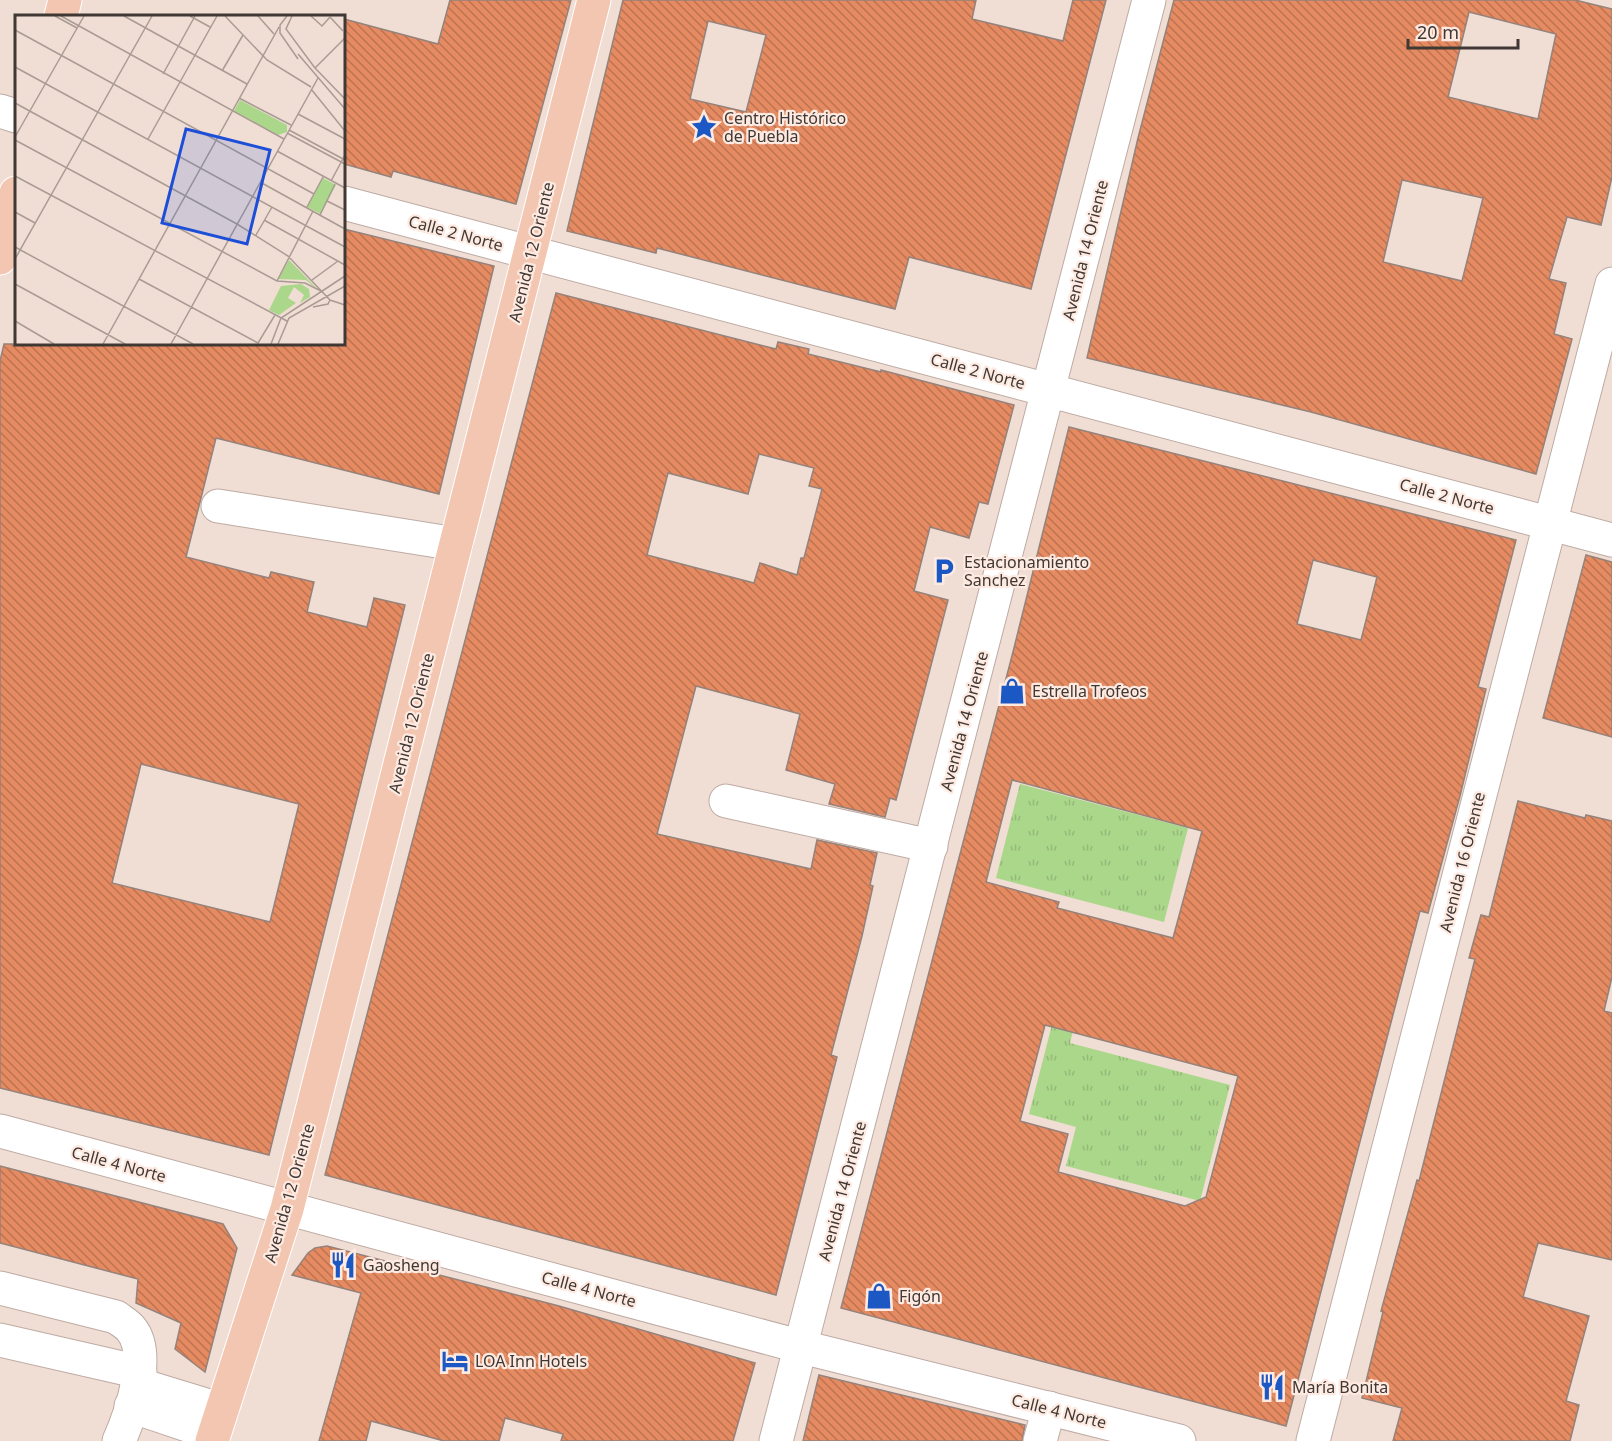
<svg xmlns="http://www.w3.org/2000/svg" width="1612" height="1441" viewBox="0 0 1612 1441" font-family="'Noto Sans',sans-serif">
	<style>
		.grass { fill: url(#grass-tufts) }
		.building { fill: url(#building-back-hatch); stroke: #94827b; stroke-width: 1.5; fill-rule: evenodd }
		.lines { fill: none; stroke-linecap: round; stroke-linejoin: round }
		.minor-casing { stroke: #beaba3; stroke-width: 35 }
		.major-casing { stroke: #fff; stroke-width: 35 }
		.minor { stroke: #fff; stroke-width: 33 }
		.major { stroke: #f3c6b2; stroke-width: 33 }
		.labels { text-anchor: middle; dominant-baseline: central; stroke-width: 4.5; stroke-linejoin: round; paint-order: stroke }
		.poi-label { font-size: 16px; fill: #3f3834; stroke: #feeae1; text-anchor: start }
		.street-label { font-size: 16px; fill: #3f3834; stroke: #feeae1 }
		.inset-road { fill: none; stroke: #a99b94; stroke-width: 1.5 }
		.view { fill: #1d4ed8; fill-opacity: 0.15; stroke: #1d4ed8; stroke-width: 3 }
		.inset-edge { fill: none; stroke: #3f3834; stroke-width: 3 }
	</style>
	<defs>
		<pattern id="grass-tufts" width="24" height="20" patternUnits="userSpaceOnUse" patternTransform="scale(1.5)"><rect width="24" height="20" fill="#abd78a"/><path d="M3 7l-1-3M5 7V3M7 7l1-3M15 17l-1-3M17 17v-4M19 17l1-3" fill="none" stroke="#94b978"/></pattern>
		<pattern id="building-back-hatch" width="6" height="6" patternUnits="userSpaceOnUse" patternTransform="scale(1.5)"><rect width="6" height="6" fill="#e68b61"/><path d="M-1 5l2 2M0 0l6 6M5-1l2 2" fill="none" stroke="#bc7351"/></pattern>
	</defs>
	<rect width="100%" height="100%" fill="#f0ddd4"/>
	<!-- grass -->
	<g class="grass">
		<polygon points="1020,784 1188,828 1164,922 996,878"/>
		<polygon points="1080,1003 1070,1043 1230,1085 1200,1201 1066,1166 1076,1127 1029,1114 1055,1013"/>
	</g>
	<!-- building -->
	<g class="building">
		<polygon points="450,0 571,0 516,204 393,171 391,177 344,164 344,19 438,44"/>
		<path d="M623,0H976L972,19L1063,41L1073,0H1106L1031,289L909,257L895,309L657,248L656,253L567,231ZM708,21L766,35L746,112L690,99Z"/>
		<path d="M1174,0H1575L1612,9V177L1601,225L1567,217L1549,279L1566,283L1554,334L1572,339L1536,474L1311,412L1087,358L1138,138ZM1469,12L1556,34L1538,119L1448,97ZM1402,180L1483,198L1462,281L1383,262Z"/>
		<path d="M344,229L494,266L439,494L216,438L200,502L186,557L269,578L271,572L314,582L307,612L367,627L374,598L405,605L269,1155L0,1088V361L4,344H344ZM141,764L299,804L270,922L112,883Z"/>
		<path d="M556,293L776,349L778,342L809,349L808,354L881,372V370L1014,405L988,504L979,502L969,538L930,527L914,591L948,600L896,800L890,798L885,817L829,804L835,784L786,770L800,714L696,686L657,834L811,869L817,840L877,853L870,885L873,886L862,936L831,1055L837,1057L776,1295L325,1175ZM759,454L814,468L809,486L822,489L804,558H801L797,575L760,563L754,583L647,555L668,473L748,494Z"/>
		<path d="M1069,427L1516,540L1478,687L1486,689L1460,796L1428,913L1420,911L1286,1426L841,1308L1013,652ZM1313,560L1377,577L1361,640L1297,624ZM1012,780L1202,831L1173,938L1057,908L1059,902L986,882ZM1045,1025L1238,1076L1206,1197L1185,1206L1058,1172L1068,1134L1020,1121Z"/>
		<polygon points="1586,555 1612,562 1612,737 1543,718"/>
		<polygon points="1518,801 1585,818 1586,815 1612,821 1612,977 1604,1011 1612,1013 1612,1260 1538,1243 1523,1297 1589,1316 1566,1401 1579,1405 1570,1441 1393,1441 1402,1408 1362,1398 1383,1312 1381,1311 1417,1180 1419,1181 1475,959 1469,958 1481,915 1489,917"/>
		<polygon points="0,1166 223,1224 237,1248 205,1372 175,1349 181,1323 136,1303 138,1279 0,1243"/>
		<polygon points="327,1246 559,1306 755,1363 733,1441 561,1441 563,1434 505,1418 499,1441 444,1441 371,1421 366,1441 319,1441 361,1293 292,1275 308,1253 315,1248"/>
		<polygon points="819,1375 1025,1425 1022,1441 803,1441"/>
	</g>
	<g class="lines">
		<!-- minor casing -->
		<g class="minor-casing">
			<g id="minor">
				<polyline points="0,111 16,116"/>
				<polyline points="344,203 1612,540"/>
				<polyline points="218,506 456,544"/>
				<polyline points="726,801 931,846"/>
				<polyline points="0,1131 802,1347 1179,1441"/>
				<path d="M0,1288L116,1317C121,1321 127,1324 131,1329C152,1354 131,1414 119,1441"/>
				<polyline points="0,1340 140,1372"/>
				<polyline points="137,1384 222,1410"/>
				<polyline points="131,1406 214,1434"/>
				<polyline points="776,1441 1149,0"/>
				<polyline points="1040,1441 1049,1408"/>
				<polyline points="1313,1441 1612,284"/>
			</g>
		</g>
		<!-- major casing -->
		<g class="major-casing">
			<g id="major">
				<polyline points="61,16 65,0"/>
				<polyline points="0,258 16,193"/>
				<polyline points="212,1441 287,1209 594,0"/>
			</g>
		</g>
		<!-- minor -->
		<use href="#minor" class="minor"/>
		<!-- major -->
		<use href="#major" class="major"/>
	</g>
	<!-- icons -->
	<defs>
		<g id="sight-bare" transform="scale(2.07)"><path d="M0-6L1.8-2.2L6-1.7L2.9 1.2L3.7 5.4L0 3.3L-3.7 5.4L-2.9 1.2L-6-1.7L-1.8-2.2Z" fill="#1c58c4" stroke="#feeae1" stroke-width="2.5" paint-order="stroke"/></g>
		<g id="parking-bare" transform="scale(2.07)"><path d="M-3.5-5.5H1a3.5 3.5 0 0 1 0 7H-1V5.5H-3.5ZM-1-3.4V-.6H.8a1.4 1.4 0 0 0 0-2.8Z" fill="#1c58c4" stroke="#feeae1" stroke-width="2.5" paint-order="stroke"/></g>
		<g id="shop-bare" transform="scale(2.07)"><path d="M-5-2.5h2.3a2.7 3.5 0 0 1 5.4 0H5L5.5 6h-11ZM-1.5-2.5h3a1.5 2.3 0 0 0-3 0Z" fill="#1c58c4" stroke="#feeae1" stroke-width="2.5" paint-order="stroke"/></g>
		<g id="restaurant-bare" transform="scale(2.07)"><path d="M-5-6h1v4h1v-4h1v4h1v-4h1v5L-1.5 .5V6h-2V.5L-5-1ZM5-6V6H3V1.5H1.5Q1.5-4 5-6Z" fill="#1c58c4" stroke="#feeae1" stroke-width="2.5" paint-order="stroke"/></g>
		<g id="hotel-bare" transform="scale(2.07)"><path d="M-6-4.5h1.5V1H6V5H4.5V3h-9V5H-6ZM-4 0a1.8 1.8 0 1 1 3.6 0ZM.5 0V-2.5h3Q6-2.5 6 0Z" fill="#1c58c4" stroke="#feeae1" stroke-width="2.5" paint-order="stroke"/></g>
	</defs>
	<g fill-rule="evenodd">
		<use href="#sight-bare" x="704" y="127"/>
		<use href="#parking-bare" x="944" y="571"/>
		<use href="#shop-bare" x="1012" y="691"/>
		<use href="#restaurant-bare" x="343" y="1265"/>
		<use href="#shop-bare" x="879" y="1296"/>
		<use href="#hotel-bare" x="455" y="1361"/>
		<use href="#restaurant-bare" x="1272" y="1387"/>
	</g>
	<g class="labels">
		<!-- poi labels -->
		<g class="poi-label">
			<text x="724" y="118">Centro Histórico<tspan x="724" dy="18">de Puebla</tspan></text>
			<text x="964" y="562">Estacionamiento<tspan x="964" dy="18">Sanchez</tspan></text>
			<text x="1032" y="691">Estrella Trofeos</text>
			<text x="363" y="1265">Gaosheng</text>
			<text x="899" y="1296">Figón</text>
			<text x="475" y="1361">LOA Inn Hotels</text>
			<text x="1292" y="1387">María Bonita</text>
		</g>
		<!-- street labels -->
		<g class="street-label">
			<text transform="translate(456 233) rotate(15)">Calle 2 Norte</text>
			<text transform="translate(1085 250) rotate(-76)">Avenida 14 Oriente</text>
			<text transform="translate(531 252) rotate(-76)">Avenida 12 Oriente</text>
			<text transform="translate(978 371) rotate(15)">Calle 2 Norte</text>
			<text transform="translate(1447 496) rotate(15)">Calle 2 Norte</text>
			<text transform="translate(964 721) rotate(-75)">Avenida 14 Oriente</text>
			<text transform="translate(411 723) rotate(-76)">Avenida 12 Oriente</text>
			<text transform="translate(1462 862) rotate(-76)">Avenida 16 Oriente</text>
			<text transform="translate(119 1164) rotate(15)">Calle 4 Norte</text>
			<text transform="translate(842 1191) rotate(-75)">Avenida 14 Oriente</text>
			<text transform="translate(289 1193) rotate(-74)">Avenida 12 Oriente</text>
			<text transform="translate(589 1289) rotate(15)">Calle 4 Norte</text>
			<text transform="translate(1059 1411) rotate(14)">Calle 4 Norte</text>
		</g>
	</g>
	<!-- overview -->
	<g transform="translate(15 15)">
		<rect width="330" height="330" fill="#f0ddd4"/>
		<path d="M225,85L272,110V117L263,120L219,96ZM308,163L321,170L306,199L292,192ZM274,245L282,253L304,276L291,265L263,264ZM286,269L294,274L295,282L285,288L289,280L279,272L273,283L281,288L264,300L254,295L266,271Z" fill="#abd78a"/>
		<path class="inset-road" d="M40,1L62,13M46,1L269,124M109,1L232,69M175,1L195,12M210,1L252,45L296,72M243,1L259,19M272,1L265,10V18L283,44M277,1L271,14L300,53M296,1L307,11L315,2M315,2L328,16M0,15L299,179M283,39L330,94M0,52L330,232M300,53L330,23M300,53L330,84M207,56L228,20M148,59L180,1M296,74L330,116M224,83L276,110M0,88L222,209L273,241L315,285L330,290M283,99L330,124M274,115L330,145M272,118L330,149M0,122L69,1M133,124L202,1M0,125L262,266L290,268L308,277M262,136L330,173M0,161L272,306M316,166L330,140M245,167L330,214M312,186L330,195M292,192L308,162M0,197L20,208M305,200L320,169M249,205L330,250M241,220L257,192M0,232L178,329M0,244L137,1M124,264L243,328L260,300M297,265L323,246M262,266L298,196M0,269L110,329M298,292L313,289L315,285M0,306L39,329M88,329L264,12M156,329L303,63M256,329L266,303L330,261M263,329L274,303L330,271"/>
		<path class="view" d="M171,114L255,135L232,229L147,208Z"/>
		<rect width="330" height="330" class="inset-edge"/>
	</g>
	<!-- scale -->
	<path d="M1408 39v9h110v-9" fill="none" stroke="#3f3834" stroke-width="3"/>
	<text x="1417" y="39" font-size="18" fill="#3f3834" stroke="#feeae1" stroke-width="4.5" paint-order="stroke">20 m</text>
</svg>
